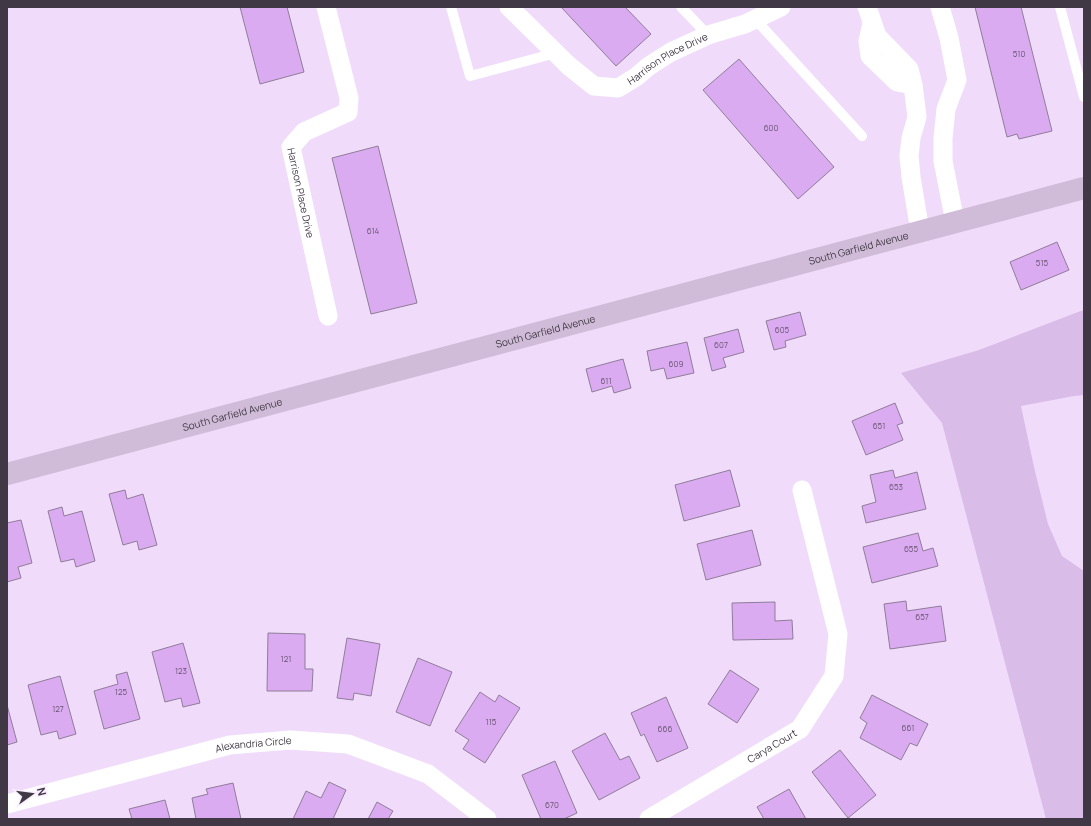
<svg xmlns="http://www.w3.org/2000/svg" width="1091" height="826" viewBox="0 0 1091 826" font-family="Manrope,sans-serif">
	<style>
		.green { fill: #d9bce7 }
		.building { fill: #dbabf1; stroke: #8f7d98 }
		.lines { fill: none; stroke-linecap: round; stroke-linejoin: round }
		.lane { stroke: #fff; stroke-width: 10 }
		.street { stroke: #fff; stroke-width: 19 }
		.secondary { stroke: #d0bcd8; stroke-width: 22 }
		.labels { text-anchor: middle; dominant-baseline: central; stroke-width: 3.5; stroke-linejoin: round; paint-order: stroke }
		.number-label { font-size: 8px; fill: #67556f }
		.street-label { font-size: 10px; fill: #403844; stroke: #f9edff }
	</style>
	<rect width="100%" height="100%" fill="#f0dcfa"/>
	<!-- green -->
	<polygon class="green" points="1084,310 1084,395 1074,396 1021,406 1034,467 1048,524 1062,556 1084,571 1084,819 1046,819 942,423 901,373 979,350 1078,312"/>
	<!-- building -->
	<g class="building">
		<polygon points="240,7 287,7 304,72 260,84"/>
		<polygon points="561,7 625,7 651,34 616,66"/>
		<polygon points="975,7 1021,7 1052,131 1019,139 1017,134 1007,137"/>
		<polygon points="739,59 834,167 798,199 703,90"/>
		<polygon points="378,146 417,303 371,314 332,158"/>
		<polygon points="1057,242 1069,270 1021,290 1010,262"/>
		<polygon points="800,312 806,335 785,341 786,347 774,350 766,321"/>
		<polygon points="738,329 744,352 723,358 726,367 712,371 704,338"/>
		<polygon points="687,342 694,373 667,379 664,368 651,371 647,351"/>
		<polygon points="623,359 631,388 614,393 612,386 592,392 586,369"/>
		<polygon points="895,403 903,423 897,425 903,440 866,455 852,421"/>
		<polygon points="730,470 740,506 684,521 675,485"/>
		<polygon points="893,470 895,478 917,472 926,509 866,523 862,506 876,502 870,475"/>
		<polygon points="125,490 127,499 143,494 157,545 139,550 137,541 123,545 109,494"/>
		<polygon points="62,507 64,516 82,511 95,561 76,567 74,559 61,562 48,511"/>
		<polygon points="21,520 32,563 18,567 21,578 7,582 7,523"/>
		<polygon points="752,530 761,565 706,580 697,544"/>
		<polygon points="918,533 923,551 933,548 938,566 872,583 863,547"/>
		<polygon points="906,601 907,611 941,606 946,641 890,649 884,604"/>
		<polygon points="775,602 775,621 792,620 793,639 733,640 732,603"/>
		<polygon points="268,633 305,634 305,669 313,669 312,691 267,691"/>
		<polygon points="347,638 380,644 371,696 354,693 353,700 337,698"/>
		<polygon points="183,643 200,703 183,707 181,698 165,702 152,652"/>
		<polygon points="418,658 452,672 430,726 396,712"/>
		<polygon points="730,670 759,689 737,723 708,704"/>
		<polygon points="127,672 140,719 104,729 94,691 118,684 116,675"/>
		<polygon points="60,676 76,734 59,739 57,731 41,735 28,685"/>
		<polygon points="480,692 495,702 499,695 520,708 485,763 463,749 469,740 455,731"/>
		<polygon points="872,695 928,724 917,746 910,743 901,760 860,738 867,723 860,718"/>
		<polygon points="666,697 688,748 657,762 644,734 641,736 631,713"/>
		<polygon points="7,705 17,742 7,745"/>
		<polygon points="605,733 620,760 629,756 640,778 599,800 572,751"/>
		<polygon points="840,750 876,795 848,818 812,772"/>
		<polygon points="555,761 577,813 564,819 541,819 522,775"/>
		<polygon points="329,782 346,790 333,819 293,819 306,791 321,798"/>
		<polygon points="233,783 241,819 196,819 192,798 208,794 206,789"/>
		<polygon points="789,789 806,819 764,819 757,807"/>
		<polygon points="165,800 170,819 132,819 129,809"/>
		<polygon points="377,802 393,811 388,819 368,819"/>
	</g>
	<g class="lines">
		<!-- lane -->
		<g class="lane">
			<polyline points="451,7 470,76 556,53"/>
			<polyline points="681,7 708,35"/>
			<polyline points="1060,7 1084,97"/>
			<polyline points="755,19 862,136"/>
		</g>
		<!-- street -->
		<g class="street">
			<path id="s1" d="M326,7L349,98L348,112L304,132L291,147L328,316"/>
			<path id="s2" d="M509,7L569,66L594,86L618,88L636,77L649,66L671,52L708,35L745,24L781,7"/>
			<polyline points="867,7 877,36 909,69 913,85 917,117 911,138 909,156 911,177 920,231"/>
			<polyline points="940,7 949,38 957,80 946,109 943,138 943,161 955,222"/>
			<polyline points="872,23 868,41 870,56 897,82 913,85"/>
			<path id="s3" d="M7,804L230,745L290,740L348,744L428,774L487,819"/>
			<path id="s4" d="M649,819L800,729L834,676L838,634L802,490"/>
		</g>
		<!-- secondary -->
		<path class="secondary" id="s5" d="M7,474L1084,188"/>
	</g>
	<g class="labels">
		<!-- number labels -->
		<g class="number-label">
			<text x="1019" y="53">510</text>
			<text x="771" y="127">600</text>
			<text x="373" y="230">614</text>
			<text x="1042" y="262">515</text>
			<text x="782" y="329">605</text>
			<text x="721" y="344">607</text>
			<text x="676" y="363">609</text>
			<text x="606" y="380">611</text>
			<text x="879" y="425">651</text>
			<text x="896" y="486">653</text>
			<text x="911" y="548">655</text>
			<text x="922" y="616">657</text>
			<text x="286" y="658">121</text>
			<text x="181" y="670">123</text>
			<text x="121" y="691">125</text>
			<text x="58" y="708">127</text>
			<text x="491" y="721">115</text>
			<text x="908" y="727">661</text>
			<text x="665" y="728">666</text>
			<text x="552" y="804">670</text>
		</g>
		<!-- street labels -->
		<g class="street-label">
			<text stroke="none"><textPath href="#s2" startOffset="198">Harrison Place Drive</textPath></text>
			<text stroke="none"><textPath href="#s1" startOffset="223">Harrison Place Drive</textPath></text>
			<text stroke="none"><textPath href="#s5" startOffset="881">South Garfield Avenue</textPath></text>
			<text stroke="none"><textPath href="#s5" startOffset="557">South Garfield Avenue</textPath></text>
			<text stroke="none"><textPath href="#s5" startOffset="233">South Garfield Avenue</textPath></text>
			<text stroke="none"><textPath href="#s3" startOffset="254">Alexandria Circle</textPath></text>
			<text stroke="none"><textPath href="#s4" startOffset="143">Carya Court</textPath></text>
		</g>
	</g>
	<!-- border -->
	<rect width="1091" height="826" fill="none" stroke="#403844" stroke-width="16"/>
	<!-- north arrow -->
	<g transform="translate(32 794) rotate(76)" stroke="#f9edff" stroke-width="3" paint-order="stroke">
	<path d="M0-3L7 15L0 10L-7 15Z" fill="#403844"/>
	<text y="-6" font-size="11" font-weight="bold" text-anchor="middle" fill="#403844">N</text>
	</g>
</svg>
